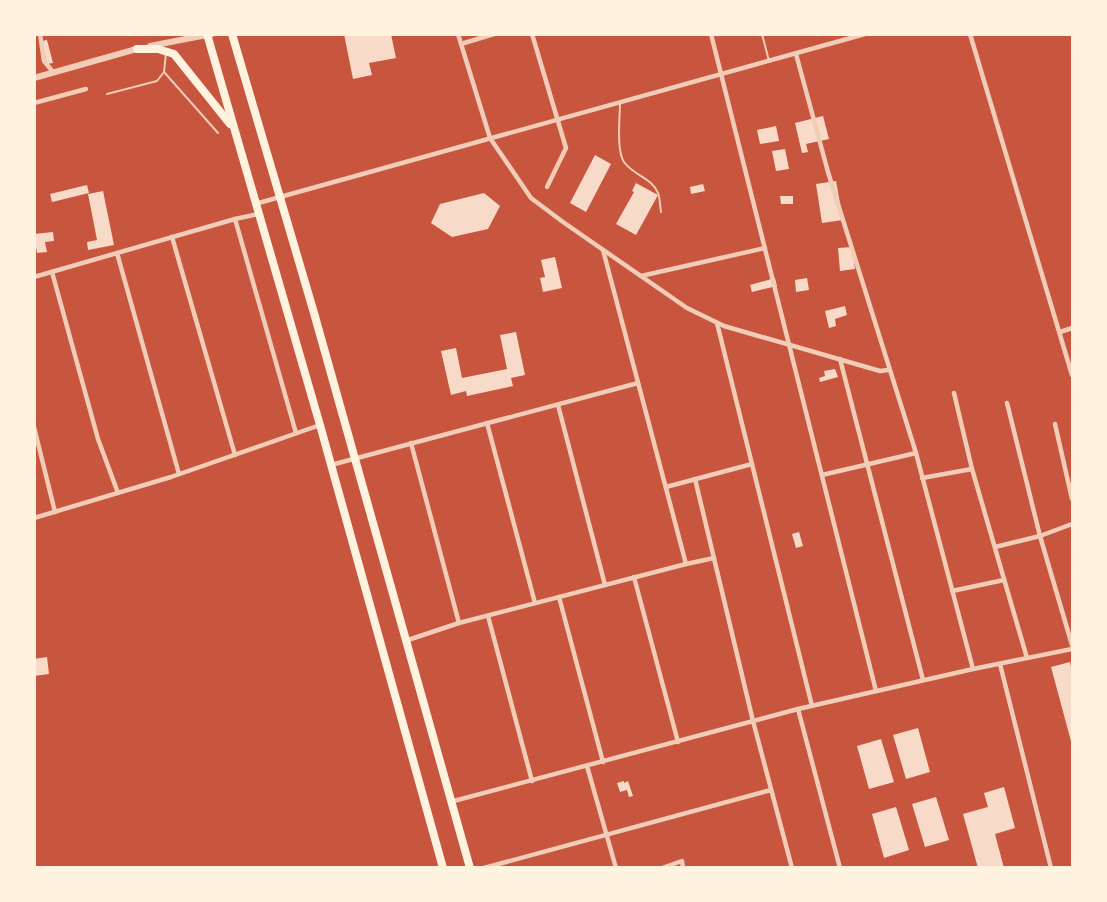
<svg xmlns="http://www.w3.org/2000/svg" width="1107" height="902" viewBox="0 0 1107 902" font-family="Raleway,sans-serif">
	<style>
		.building { fill: #f7dbc8 }
		.lines { fill: none; stroke-linecap: round; stroke-linejoin: round }
		.service { stroke: #f1ccb7; stroke-width: 2 }
		.minor { stroke: #f1ccb7; stroke-width: 4.5 }
		.tertiary { stroke: #f1ccb7; stroke-width: 6 }
		.primary { stroke: #fff3e0; stroke-width: 8 }
	</style>
	<rect width="100%" height="100%" fill="#c8553d"/>
	<!-- building -->
	<g class="building">
		<polygon points="344,34 391,34 396,58 369,63 372,75 353,79"/>
		<polygon points="47,40 53,63 47,64 42,41"/>
		<polygon points="823,116 829,139 806,144 808,152 802,153 795,123"/>
		<polygon points="776,126 779,141 760,144 757,130"/>
		<polygon points="785,149 789,169 776,171 772,151"/>
		<polygon points="595,155 611,164 586,212 570,203"/>
		<polygon points="836,181 843,220 822,223 816,184"/>
		<polygon points="636,183 658,195 636,235 616,224 634,192 632,191"/>
		<polygon points="703,184 705,191 691,194 690,187"/>
		<polygon points="87,185 89,193 52,202 50,194"/>
		<polygon points="103,191 114,245 88,250 87,242 97,240 88,194"/>
		<polygon points="484,193 500,206 488,229 452,237 431,223 440,204"/>
		<polygon points="780,196 793,196 793,204 781,204"/>
		<polygon points="53,232 54,241 45,242 47,252 37,253 34,234"/>
		<polygon points="852,247 855,269 840,271 838,248"/>
		<polygon points="555,257 562,288 543,292 540,278 545,277 541,260"/>
		<polygon points="775,278 777,286 752,292 750,285"/>
		<polygon points="807,278 809,290 796,292 795,280"/>
		<polygon points="845,306 847,315 835,319 836,326 829,328 825,311"/>
		<polygon points="516,332 525,375 511,378 513,386 467,396 466,391 451,395 441,351 456,348 462,378 507,369 500,335"/>
		<polygon points="835,369 838,377 820,382 819,378 825,376 824,371"/>
		<polygon points="799,532 803,546 796,548 792,534"/>
		<polygon points="47,657 49,674 34,676 34,659"/>
		<polygon points="1070,662 1072,672 1072,745 1051,667"/>
		<polygon points="918,728 930,772 906,779 893,735"/>
		<polygon points="881,739 894,782 869,789 857,746"/>
		<polygon points="624,781 624,783 628,781 633,796 629,797 627,790 620,792 617,783"/>
		<polygon points="1004,787 1015,828 995,834 1004,868 978,868 963,814 988,807 984,793"/>
		<polygon points="936,797 949,840 925,847 912,804"/>
		<polygon points="896,807 909,850 884,858 872,814"/>
	</g>
	<g class="lines">
		<!-- service -->
		<g class="service">
			<polyline points="762,34 769,61"/>
			<polyline points="164,72 218,133"/>
			<polyline points="107,94 157,81 164,72 166,53"/>
			<path d="M620,102C620,117 616,150 624,162C633,175 652,178 658,193C660,198 660,206 661,212"/>
		</g>
		<!-- minor -->
		<g class="minor">
			<polyline points="40,34 44,61 53,72"/>
			<polyline points="458,34 490,138 531,198 563,222 687,308 724,326 880,371 888,370"/>
			<polyline points="532,34 566,148 547,187"/>
			<polyline points="711,34 876,691"/>
			<polyline points="970,34 1072,375"/>
			<polyline points="461,44 494,34"/>
			<polyline points="796,54 828,172 916,453 973,669"/>
			<polyline points="34,103 86,89"/>
			<polyline points="255,204 865,34"/>
			<polyline points="235,219 296,433"/>
			<polyline points="172,237 235,455"/>
			<polyline points="603,250 686,564"/>
			<polyline points="117,253 179,474"/>
			<polyline points="52,272 98,439 118,493"/>
			<polyline points="641,276 765,248"/>
			<polyline points="34,277 235,219 258,214"/>
			<polyline points="717,323 812,706"/>
			<polyline points="1060,332 1072,328"/>
			<polyline points="840,359 923,680"/>
			<polyline points="954,393 972,469 1027,658"/>
			<polyline points="1007,403 1040,536 1072,645"/>
			<polyline points="558,405 605,585"/>
			<polyline points="487,423 535,603"/>
			<polyline points="1055,424 1072,499"/>
			<polyline points="34,427 55,512"/>
			<polyline points="411,443 459,623"/>
			<polyline points="331,465 638,383"/>
			<polyline points="822,475 916,453"/>
			<polyline points="922,478 972,469"/>
			<polyline points="695,479 753,721 792,868"/>
			<polyline points="666,487 752,464"/>
			<polyline points="34,518 171,477 320,425"/>
			<polyline points="995,547 1040,536 1072,524"/>
			<polyline points="634,577 678,742"/>
			<polyline points="952,591 1004,580"/>
			<polyline points="559,597 603,762"/>
			<polyline points="488,616 532,781"/>
			<polyline points="405,641 459,623 686,564 714,558"/>
			<polyline points="1000,664 1051,868"/>
			<polyline points="798,709 840,868"/>
			<polyline points="587,766 616,868"/>
			<polyline points="450,802 798,709 973,669 1072,649"/>
			<polyline points="484,868 771,790"/>
			<polyline points="662,868 682,861 683,868"/>
		</g>
		<!-- tertiary -->
		<g class="tertiary">
			<polyline points="150,46 212,34"/>
			<polyline points="34,78 140,48"/>
		</g>
		<!-- primary -->
		<g class="primary">
			<polyline points="207,34 320,425 443,868"/>
			<polyline points="232,34 314,313 470,868"/>
			<polyline points="137,49 158,49 174,54 230,124"/>
		</g>
	</g>
	<!-- border -->
	<rect width="1107" height="902" fill="none" stroke="#fff3e0" stroke-width="72"/>
</svg>
